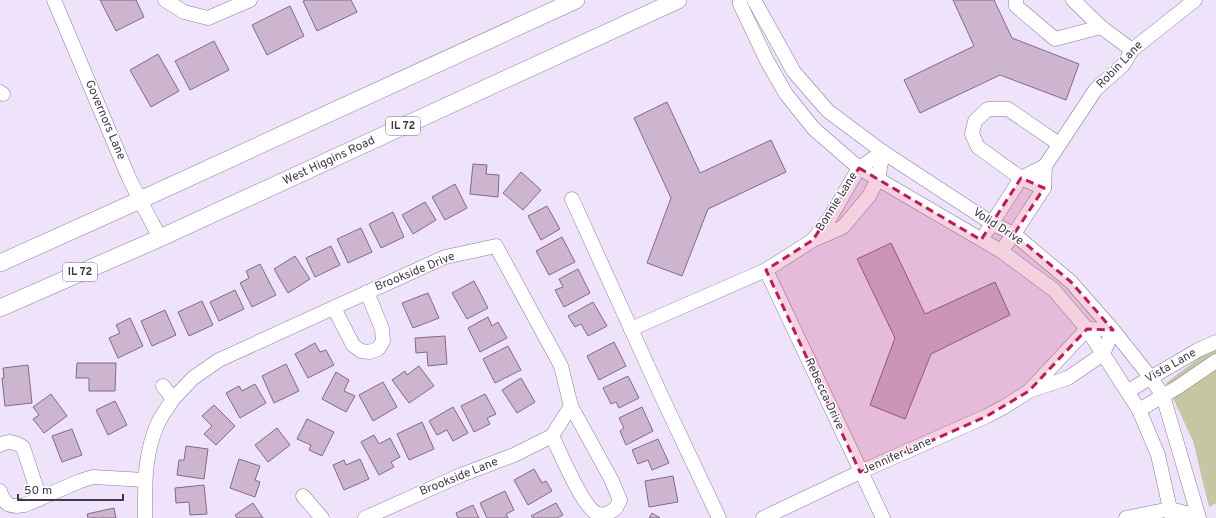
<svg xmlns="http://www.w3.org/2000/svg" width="1216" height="518" viewBox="0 0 1216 518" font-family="Overpass,sans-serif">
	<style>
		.green { fill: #c4c7a1 }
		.building { fill: #cdb5cf; stroke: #816b83 }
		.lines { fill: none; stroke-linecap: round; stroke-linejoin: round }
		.minor-casing { stroke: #897c98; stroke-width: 15 }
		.major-casing { stroke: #897c98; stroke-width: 18 }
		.minor { stroke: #fff; stroke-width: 14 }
		.major { stroke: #fff; stroke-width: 17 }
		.marked { fill: #c2185b; fill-opacity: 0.2; stroke: #c2185b; stroke-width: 3; stroke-dasharray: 8 5; stroke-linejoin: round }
		.labels { text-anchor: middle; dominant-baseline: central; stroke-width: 3; stroke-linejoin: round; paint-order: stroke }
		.shield { fill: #fff; stroke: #79747d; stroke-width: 1 }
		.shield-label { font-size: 11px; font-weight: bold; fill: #3f3945 }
		.street-label { font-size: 12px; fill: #3f3945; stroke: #fff }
	</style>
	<rect width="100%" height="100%" fill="#efe3fc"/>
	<!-- green -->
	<polygon class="green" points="1216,345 1216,503 1209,507 1193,441 1166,383"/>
	<!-- building -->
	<g class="building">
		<polygon points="100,0 136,0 144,17 116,31"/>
		<polygon points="306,0 351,0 357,12 317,31 303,1"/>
		<polygon points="953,0 994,0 1012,38 1079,64 1066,100 1000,75 920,113 904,80 974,46"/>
		<polygon points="290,6 304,36 267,55 252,25"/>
		<polygon points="214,41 229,70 190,90 175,61"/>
		<polygon points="158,54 179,91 151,107 130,70"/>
		<polygon points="667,102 700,173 771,140 786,172 708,209 682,276 647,263 671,198 634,118"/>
		<polygon points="473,164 487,165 486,174 499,175 498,197 470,194"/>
		<polygon points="521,172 541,190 523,210 503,193"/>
		<polygon points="455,184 467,208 445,220 432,197"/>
		<polygon points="425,202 436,220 413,234 402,215"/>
		<polygon points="547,206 560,229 541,240 528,216"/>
		<polygon points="393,212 404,237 381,248 369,224"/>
		<polygon points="361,228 372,252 348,263 337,239"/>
		<polygon points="562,237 575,262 549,275 536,251"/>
		<polygon points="891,243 925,314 995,282 1010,315 931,354 905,419 870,405 895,338 857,259"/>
		<polygon points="331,246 340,265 315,277 306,258"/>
		<polygon points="295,256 310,279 288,293 274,269"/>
		<polygon points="260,264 276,295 252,307 240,283 249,278 246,271"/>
		<polygon points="578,269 590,293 564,307 555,290 563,287 559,279"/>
		<polygon points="474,281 488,308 467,319 452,293"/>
		<polygon points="235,290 244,309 219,321 210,302"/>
		<polygon points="428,293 439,318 413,328 402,303"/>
		<polygon points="202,301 213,325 189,336 178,312"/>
		<polygon points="593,302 607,326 588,336 581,324 575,327 568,316"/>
		<polygon points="165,310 176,335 152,346 141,321"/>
		<polygon points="488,317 492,326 498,322 507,338 480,352 468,328"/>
		<polygon points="130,318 143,346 118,358 109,338 120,333 116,325"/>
		<polygon points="445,336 447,364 428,366 427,352 416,353 415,338"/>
		<polygon points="614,342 626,366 599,380 587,356"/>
		<polygon points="315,343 320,352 326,350 334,365 308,378 295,354"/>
		<polygon points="508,346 521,370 495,383 483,359"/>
		<polygon points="77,363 116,363 115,391 89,391 89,378 76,378"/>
		<polygon points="286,364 299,391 274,403 262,376"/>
		<polygon points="28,365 32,403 5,406 2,378 4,378 3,368"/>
		<polygon points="419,366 434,386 409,403 392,380 405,371 407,375"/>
		<polygon points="336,372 349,380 344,391 355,396 346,412 322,399"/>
		<polygon points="628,376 639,398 619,408 616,402 611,404 603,388"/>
		<polygon points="521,378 535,402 517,413 502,390"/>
		<polygon points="383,382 397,407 373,421 359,395"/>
		<polygon points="255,384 266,403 240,418 226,393 239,386 242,391"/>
		<polygon points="51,394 67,416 44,433 33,419 39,415 33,407"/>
		<polygon points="485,394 496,414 487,418 490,424 474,432 461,406"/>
		<polygon points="115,401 127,425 108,435 96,410"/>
		<polygon points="214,405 235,426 216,445 204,434 212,426 202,416"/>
		<polygon points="453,407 468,433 453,441 447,430 437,435 429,421"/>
		<polygon points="642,407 653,431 626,445 620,431 624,428 619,418"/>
		<polygon points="307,419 334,432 322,456 309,450 311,445 297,439"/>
		<polygon points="422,422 434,449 409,460 397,434"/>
		<polygon points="277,428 290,445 268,462 255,445"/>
		<polygon points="72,429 82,455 62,462 52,436"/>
		<polygon points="374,435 379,444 390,438 400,457 391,462 394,467 379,475 361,442"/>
		<polygon points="658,439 669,463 652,470 648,460 638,464 632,450"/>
		<polygon points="186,446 208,449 204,479 177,475 179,460 184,460"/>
		<polygon points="239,459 260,466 255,480 260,482 255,497 230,488"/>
		<polygon points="360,459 369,479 344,490 333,465 344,460 346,465"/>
		<polygon points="534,469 542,483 546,481 552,491 528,505 514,480"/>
		<polygon points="673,476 678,502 649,507 645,481"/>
		<polygon points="204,485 207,514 190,515 189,502 176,503 175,488"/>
		<polygon points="505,491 514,510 506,514 508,518 487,518 480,503"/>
		<polygon points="253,503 263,518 237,518 235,515"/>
		<polygon points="556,503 563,515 557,518 533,518 531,516"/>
		<polygon points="473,505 479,518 458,518 456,513"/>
		<polygon points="114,508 116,518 88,518 87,514"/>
		<polygon points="652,513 660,518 649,518"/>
	</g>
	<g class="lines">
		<!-- minor casing -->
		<g class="minor-casing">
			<g id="minor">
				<polyline points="54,0 129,178 140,200 160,238"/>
				<polyline points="165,0 184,12 208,18 250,0"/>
				<polyline points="740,0 740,4 767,61 786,94 814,129 859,168 1001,251 1054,290 1087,329 1139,410 1158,455 1172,518"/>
				<polyline points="754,0 794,72 828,111 883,152 993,224 1014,234 1071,282 1113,330 1151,378 1163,396 1199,518"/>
				<polyline points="1016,0 1016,6 1055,39 1101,27"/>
				<polyline points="1073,0 1101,27 1132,50"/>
				<polyline points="0,92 3,94"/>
				<polyline points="1044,188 1021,178 978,147 972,134 975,121 988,109 1008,109 1059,144"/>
				<polyline points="572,199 661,395 719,518"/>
				<polyline points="987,231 1021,178 1045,166"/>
				<polyline points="814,239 831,216 859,168 883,152"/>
				<polyline points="1001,251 1014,234 1044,188 1045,166 1096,89 1123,65 1132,50 1195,0"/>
				<polyline points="766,270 883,518"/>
				<polyline points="334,308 353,345 361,351 369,352 378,349 383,341 382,329 367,292"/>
				<polyline points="631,329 766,270 813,240 843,227 869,196 878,179 883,152"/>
				<polyline points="163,386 173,399 193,378 219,360 445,257 496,246 561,366 571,406 552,436"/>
				<polyline points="1128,391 1198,350 1216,342"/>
				<polyline points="1139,410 1178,387 1216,361"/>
				<path d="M552,436C560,452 583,509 598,514C603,516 612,512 616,508C617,506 619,502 620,500L611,479L571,406"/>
				<path d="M0,445C9,440 14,442 23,447L40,499"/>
				<path d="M0,491C4,505 11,508 25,505L80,481L93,477L145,480"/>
				<polyline points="303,496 322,518"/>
				<path d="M145,518C145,484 144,454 158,423C162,415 168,407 173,399"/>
				<polyline points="365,518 461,475 514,455 552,436"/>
				<polyline points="763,518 860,472 987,416 1004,407 1029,391 1087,329 1113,330 1103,354 1068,378 1029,391"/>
				<polyline points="1126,518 1170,509 1198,516"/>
			</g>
		</g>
		<!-- major casing -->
		<g class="major-casing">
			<g id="major">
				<polyline points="0,263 140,200 576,0"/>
				<polyline points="0,308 160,238 678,0"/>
			</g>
		</g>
		<!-- minor -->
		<use href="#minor" class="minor"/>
		<!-- major -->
		<use href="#major" class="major"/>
	</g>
	<!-- marked area -->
	<path class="marked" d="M859,168L981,240L1021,178L1044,188L1014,234L1071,282L1113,330L1087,329L1029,391L987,416L860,472L766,270L813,240Z"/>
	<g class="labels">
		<!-- shield labels -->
		<g class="shield">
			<rect x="386" y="117" width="34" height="18" rx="3"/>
			<rect x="63" y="263" width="34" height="18" rx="3"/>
		</g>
		<g class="shield-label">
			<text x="403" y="126">IL 72</text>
			<text x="80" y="272">IL 72</text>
		</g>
		<!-- street labels -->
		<g class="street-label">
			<text transform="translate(1120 65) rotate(-46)">Robin Lane</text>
			<text transform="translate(105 120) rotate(67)">Governors Lane</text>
			<text transform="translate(329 161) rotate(-25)">West Higgins Road</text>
			<text transform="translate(837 202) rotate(-58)">Bonnie Lane</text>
			<text transform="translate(998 227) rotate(33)">Volid Drive</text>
			<text transform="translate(415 272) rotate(-22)">Brookside Drive</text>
			<text transform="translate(1171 366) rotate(-30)">Vista Lane</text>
			<text transform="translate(824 394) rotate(65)">Rebecca Drive</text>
			<text transform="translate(897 456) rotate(-24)">Jennifer Lane</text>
			<text transform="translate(459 477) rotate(-22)">Brookside Lane</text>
		</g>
	</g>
	<!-- scale -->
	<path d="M18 494v6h105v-6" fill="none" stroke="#3f3945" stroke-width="2"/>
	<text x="24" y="494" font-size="12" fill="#3f3945" stroke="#ffffff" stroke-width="3" paint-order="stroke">50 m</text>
</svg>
